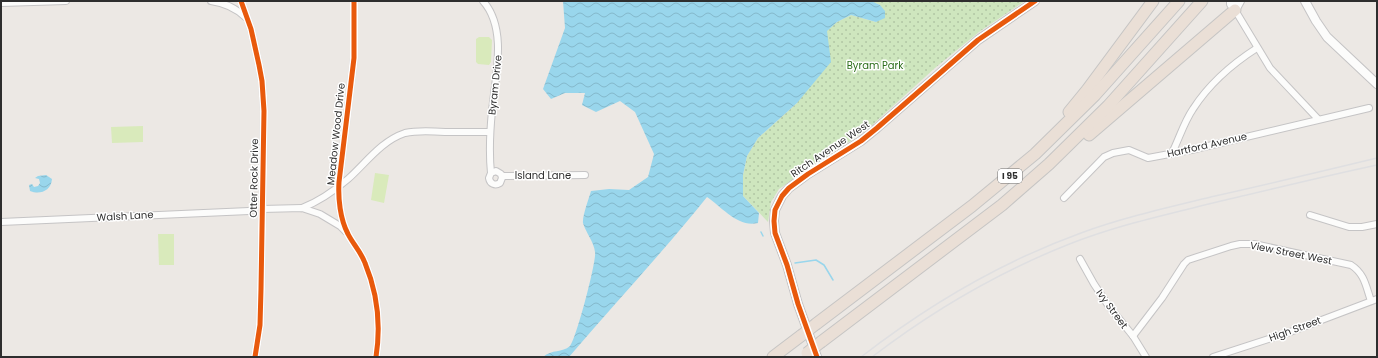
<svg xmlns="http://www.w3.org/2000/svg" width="1378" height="358" viewBox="0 0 1378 358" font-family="Poppins,sans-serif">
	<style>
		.park { fill: url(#park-dots) }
		.pitch { fill: #d9eabb }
		.water { fill: url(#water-waves) }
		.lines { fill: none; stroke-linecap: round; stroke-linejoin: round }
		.stream { stroke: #99d6ec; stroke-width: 1.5 }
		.minor-casing { stroke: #c5c4c5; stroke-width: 8 }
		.secondary-casing { stroke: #c5c4c5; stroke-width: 10 }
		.motorway-casing { stroke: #c6c5c4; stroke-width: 13 }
		.minor { stroke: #fcfcfb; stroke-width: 6 }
		.secondary { stroke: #fcfcfb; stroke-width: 8 }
		.motorway { stroke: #eadfd6; stroke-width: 11 }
		.rail { stroke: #dfdfe1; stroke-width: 1.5 }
		.motorway-bridge-casing { stroke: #c6c5c4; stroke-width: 13; stroke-linecap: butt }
		.motorway-bridge { stroke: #eadfd6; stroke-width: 11 }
		.cycleway-casing { stroke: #fff; stroke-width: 8 }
		.cycleway { stroke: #e8590c; stroke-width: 5 }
		.labels { text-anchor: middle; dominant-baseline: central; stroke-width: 3; stroke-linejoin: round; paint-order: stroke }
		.shield { fill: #fff; stroke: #6d6d6d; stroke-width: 1 }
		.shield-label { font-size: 9px; font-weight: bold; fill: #2e2e2e }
		.park-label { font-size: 10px; fill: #2c6e1b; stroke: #fff }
		.street-label { font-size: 10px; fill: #2e2e2e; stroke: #fff }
	</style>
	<defs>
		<pattern id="park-dots" width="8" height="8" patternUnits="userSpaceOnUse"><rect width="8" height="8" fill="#cee6be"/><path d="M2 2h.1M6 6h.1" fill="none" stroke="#b1c6a4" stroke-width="1.8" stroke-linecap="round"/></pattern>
		<pattern id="water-waves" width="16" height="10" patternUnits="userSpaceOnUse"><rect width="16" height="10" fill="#99d6ec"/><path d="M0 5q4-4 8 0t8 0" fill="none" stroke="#84b8cb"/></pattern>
	</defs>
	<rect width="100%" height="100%" fill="#ece8e4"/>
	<!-- park -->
	<polygon class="park" points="871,1 1025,1 979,32 935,68 870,127 849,142 779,189 771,202 768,222 743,196 743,175 747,156 758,138 797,103 826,31 837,22 851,15 876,22 880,5"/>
	<!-- pitch -->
	<g class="pitch">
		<polygon points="479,37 489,37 492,40 491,62 489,65 478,64 476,62 476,39"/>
		<polygon points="143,126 143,142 112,143 111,127"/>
		<polygon points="375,173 389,175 384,203 371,200"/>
		<polygon points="158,234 174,234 174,265 159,265"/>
	</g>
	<!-- water -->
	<g class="water">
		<path d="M563,1H871L880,5L885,11V18L876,22L851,15L837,22L827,31L831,62L797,103L758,138L747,156L743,175V196L759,213L758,223C738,228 722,207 707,197C663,252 615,303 569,357H543C552,349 562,353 570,346C576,340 597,260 595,252C594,242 586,233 583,223C582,217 589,198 591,191L609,189L629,190L648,177L654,154L635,112L620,101L596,112L582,105L585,93H565L551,99L543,89L565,28Z"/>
		<path d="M46,175L52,179C51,191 40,195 30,191L29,185L32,184L34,187L38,186L40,183L39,179L35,178L38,176Z"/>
	</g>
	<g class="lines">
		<!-- stream -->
		<g class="stream">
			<polyline points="761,232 763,236"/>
			<polyline points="795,263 816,260 824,265 833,280"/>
		</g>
		<!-- minor casing -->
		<g class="minor-casing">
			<g id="minor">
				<path d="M211,1C224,3 235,7 245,17"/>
				<polyline points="241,1 251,29 259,65 262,81 264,111 261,289 260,325 255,357"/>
				<path d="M354,1V58L339,182C338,198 340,219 348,234C353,244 361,252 365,263C377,292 381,325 376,357"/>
				<path d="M483,1C508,29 495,78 492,111C490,131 489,153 491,173L489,178C490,184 495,186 500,183L502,178L501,174L496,171L491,173"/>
				<polyline points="1,3 66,1"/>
				<polyline points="1235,10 1270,68 1318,119"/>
				<path d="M1172,153C1179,139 1184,122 1193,109C1209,84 1232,64 1257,48"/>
				<polyline points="502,176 585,175"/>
				<polyline points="1064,198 1104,157 1113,153 1129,150 1148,158 1191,150 1369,108"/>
				<path d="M302,208C320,201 334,191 348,179C366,163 381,141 405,133C418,130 432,131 445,132C460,132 475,132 490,132"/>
				<polyline points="262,209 302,208 320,214 340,226 346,232"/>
				<polyline points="1310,215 1349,227 1362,227 1377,224"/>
				<polyline points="1,222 249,211"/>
				<polyline points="1080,259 1094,284 1108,305 1133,336 1146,357"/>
				<path d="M1133,336L1162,298L1184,264L1188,260L1231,246L1240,244H1254L1351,265C1365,274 1366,287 1371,301"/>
				<polyline points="1213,357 1290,332 1377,299"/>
			</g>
		</g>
		<!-- secondary casing -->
		<g class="secondary-casing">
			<g id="secondary">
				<polyline points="1231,1 1231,4 1235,10 1240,1"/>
				<polyline points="1305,1 1316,21 1327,37 1377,84"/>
				<polyline points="817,357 798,304 787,265 775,233 774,221 775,210 782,196 789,188 808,174 861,141 877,128 978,40 1035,1"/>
			</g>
		</g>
		<!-- motorway casing -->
		<g class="motorway-casing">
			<g id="motorway">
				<polyline points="1069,112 1087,90 1153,1"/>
				<polyline points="1089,135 1235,10"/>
				<polyline points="816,324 972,206 1035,154 1095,95 1179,1"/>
				<polyline points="821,342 1002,205 1049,164 1108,106 1202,1"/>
				<polyline points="773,357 802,335"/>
			</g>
		</g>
		<!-- minor -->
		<use href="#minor" class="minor"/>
		<!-- secondary -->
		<use href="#secondary" class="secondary"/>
		<!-- motorway -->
		<use href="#motorway" class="motorway"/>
		<!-- rail -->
		<g class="rail">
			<path d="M861,357C928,305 1001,262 1081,233C1125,217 1170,207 1215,196C1269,184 1323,171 1377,158"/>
			<path d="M872,357C932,311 997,273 1067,245C1117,225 1169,214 1221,201C1273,189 1325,176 1377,165"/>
		</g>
		<!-- motorway-bridge casing -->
		<g class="motorway-bridge-casing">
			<g id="motorway-bridge">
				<polyline points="802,335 816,324"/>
				<polyline points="807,353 821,342"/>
			</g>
		</g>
		<!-- motorway-bridge -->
		<use href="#motorway-bridge" class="motorway-bridge"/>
		<!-- cycleway casing -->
		<g class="cycleway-casing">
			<g id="cycleway">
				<polyline points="241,1 251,29 259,65 262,81 264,111 261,289 260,325 255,357"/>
				<path d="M354,1V58L339,182C338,198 340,219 348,234C353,244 361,252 365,263C377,292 381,325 376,357"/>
				<polyline points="817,357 798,304 787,265 775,233 774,221 775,210 782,196 789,188 808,174 861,141 877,128 978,40 1035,1"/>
			</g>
		</g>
		<!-- cycleway -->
		<use href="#cycleway" class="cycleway"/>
	</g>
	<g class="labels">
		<!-- shield labels -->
		<rect class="shield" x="998" y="169" width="24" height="14" rx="3"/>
		<g class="shield-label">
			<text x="1010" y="176">I 95</text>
		</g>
		<!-- park labels -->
		<g class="park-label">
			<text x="875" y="65">Byram Park</text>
		</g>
		<!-- street labels -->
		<g class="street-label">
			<text transform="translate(495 85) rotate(-84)">Byram Drive</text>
			<text transform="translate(336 134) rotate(-84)">Meadow Wood Drive</text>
			<text transform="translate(1207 145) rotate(-13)">Hartford Avenue</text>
			<text transform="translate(830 149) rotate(-34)">Ritch Avenue West</text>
			<text x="543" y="175">Island Lane</text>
			<text transform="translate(254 178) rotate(-89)">Otter Rock Drive</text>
			<text transform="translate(125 216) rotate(-3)">Walsh Lane</text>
			<text transform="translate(1291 253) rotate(11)">View Street West</text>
			<text transform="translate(1112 309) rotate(54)">Ivy Street</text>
			<text transform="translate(1295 329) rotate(-20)">High Street</text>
		</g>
	</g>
	<!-- border -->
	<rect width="1378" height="358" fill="none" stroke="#2e2e2e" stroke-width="4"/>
</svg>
